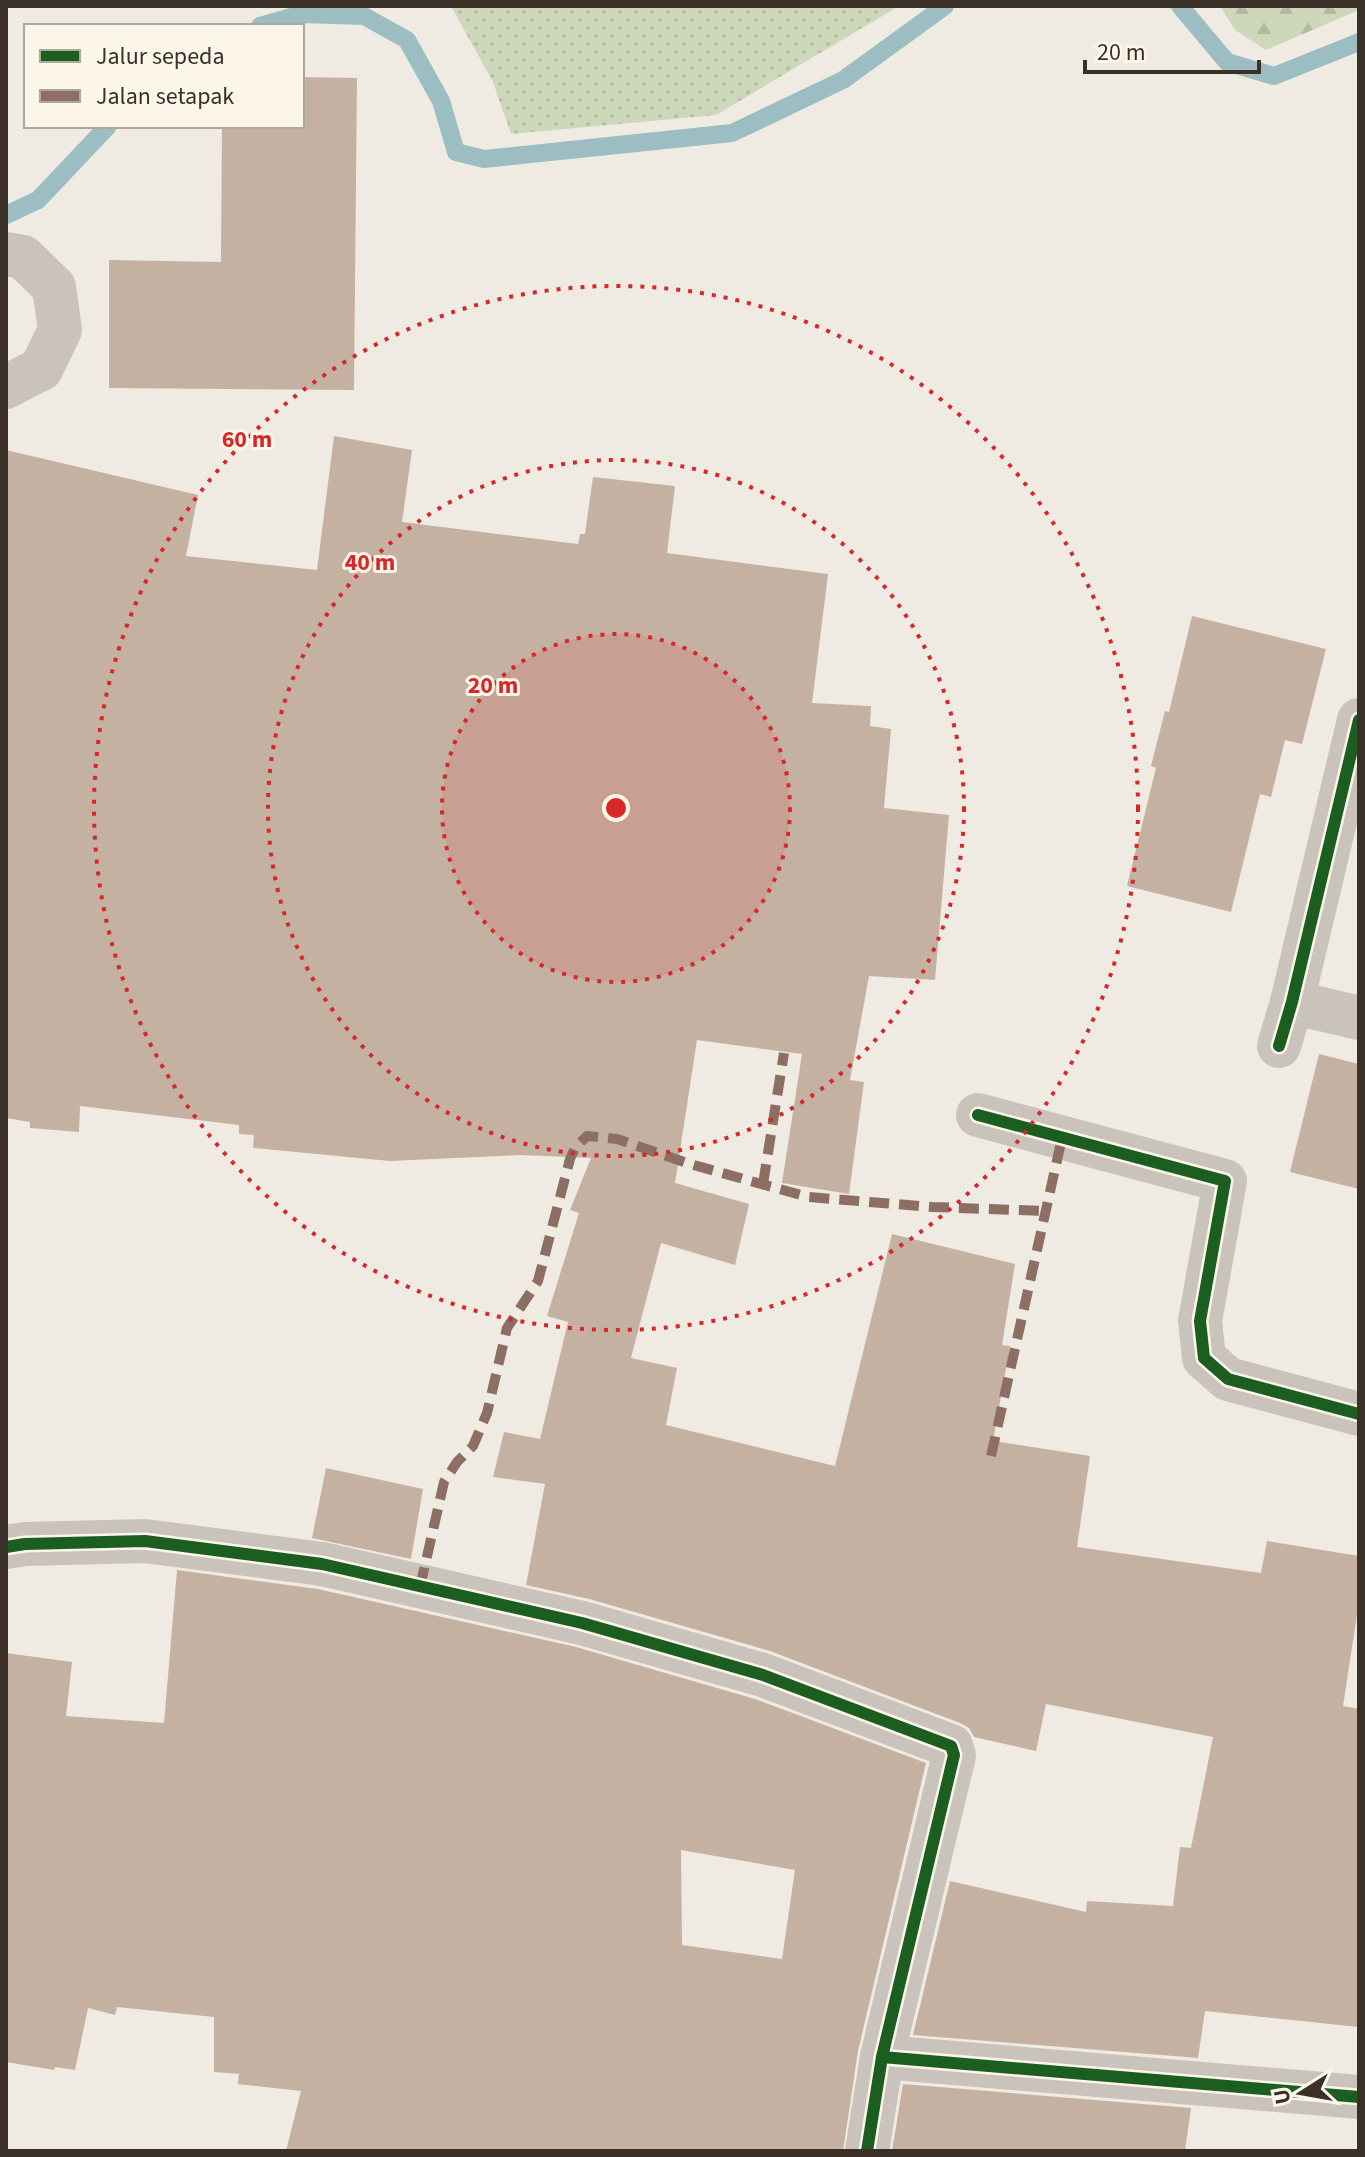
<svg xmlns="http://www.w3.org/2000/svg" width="1365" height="2157" viewBox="0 0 1365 2157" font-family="'Source Sans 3',sans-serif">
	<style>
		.grass { fill: url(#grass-dots) }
		.forest { fill: url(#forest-firs) }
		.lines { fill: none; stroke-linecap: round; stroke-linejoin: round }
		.stream { stroke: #9cbec2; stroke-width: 18 }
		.building { fill: #c5b1a2; fill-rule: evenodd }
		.minor { stroke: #c9c3bb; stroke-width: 44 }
		.quiet { stroke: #8d6e63; stroke-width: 10; stroke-dasharray: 20 10; stroke-linecap: butt }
		.cycleway-casing { stroke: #fcf6ea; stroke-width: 17 }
		.cycleway { stroke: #1b5e20; stroke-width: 12 }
		.ring { fill: none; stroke: #d62828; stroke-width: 4; stroke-dasharray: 4 8 }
		.centre { fill: #d62828; stroke: #fcf6ea; stroke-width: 4 }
		.ring-label { font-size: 24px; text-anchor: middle; font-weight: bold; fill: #d62828; stroke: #fcf6ea; stroke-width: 6; stroke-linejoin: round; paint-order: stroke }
	</style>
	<defs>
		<pattern id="grass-dots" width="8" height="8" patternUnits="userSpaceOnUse" patternTransform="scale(2)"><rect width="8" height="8" fill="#cdd7ba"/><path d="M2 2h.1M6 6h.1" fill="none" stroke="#b1b9a0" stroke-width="1.8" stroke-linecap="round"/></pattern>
		<pattern id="forest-firs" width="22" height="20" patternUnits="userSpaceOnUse" patternTransform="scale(2)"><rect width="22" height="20" fill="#cdd7ba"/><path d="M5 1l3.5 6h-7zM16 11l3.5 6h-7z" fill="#b1b9a0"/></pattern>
	</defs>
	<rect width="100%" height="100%" fill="#efebe2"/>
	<!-- grass -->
	<polygon class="grass" points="451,6 899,6 716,115 511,134 493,82"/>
	<!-- forest -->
	<polygon class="forest" points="1220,6 1359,6 1359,10 1266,50 1235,30"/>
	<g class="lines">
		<!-- stream -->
		<g class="stream">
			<polyline points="1180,6 1227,62 1274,76 1359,42"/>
			<polyline points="260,26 302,14 364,16 407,40 441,101 456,152 484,159 732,133 843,80 945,6"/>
			<polyline points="6,215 38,200 108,126"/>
		</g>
	</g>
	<!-- building -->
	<g class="building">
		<polygon points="302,77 357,78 354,390 109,388 109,260 221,262 222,126 302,126"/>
		<polygon points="334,436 412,450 402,522 578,544 580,534 585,534 593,477 675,486 667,553 828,574 812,703 871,706 870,726 891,729 884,808 949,815 935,980 869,976 850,1080 864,1082 849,1194 782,1183 802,1054 697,1040 675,1183 749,1204 735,1265 661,1243 631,1358 677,1368 666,1425 835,1466 892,1234 1015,1264 1002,1345 1010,1346 993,1441 1090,1456 1077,1547 1261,1573 1267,1541 1359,1556 1359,1602 1343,1706 1359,1709 1359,2027 1205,2011 1198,2058 913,2035 950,1881 1086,1912 1087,1901 1173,1906 1180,1847 1191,1848 1213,1737 1046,1704 1036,1751 974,1737 969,1728 960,1723 770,1651 589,1599 526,1585 545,1484 493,1477 504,1432 540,1439 568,1322 547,1316 579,1213 570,1210 591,1158 521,1155 390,1161 253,1148 254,1135 239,1134 239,1125 80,1106 79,1132 30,1128 30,1122 6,1118 6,450 198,495 186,556 317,570"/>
		<polygon points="1192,616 1326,649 1302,744 1285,740 1271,797 1260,794 1231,912 1127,886 1156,768 1151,766 1165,711 1169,712"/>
		<polygon points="1319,1054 1359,1064 1359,1189 1290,1172"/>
		<polygon points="326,1468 423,1489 411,1559 312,1538"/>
		<path d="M177,1570L318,1589L576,1647L755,1699L926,1763L858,2051L843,2151H286L301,2091L238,2084L239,2074L214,2072V2017L117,2007L115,2015L88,2008L75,2070L55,2067L54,2070L6,2062V1653L72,1662L66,1716L164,1723ZM681,1850L795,1870L782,1959L682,1945Z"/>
		<polygon points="903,2084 1191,2108 1185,2151 892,2151"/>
	</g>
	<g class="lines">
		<!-- minor -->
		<g class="minor">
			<polyline points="6,254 23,257 54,287 60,330 41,369 6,387"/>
			<polyline points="1292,1002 1359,1018"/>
			<polyline points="1279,1046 1292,1002 1359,720"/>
			<polyline points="978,1115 1225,1181 1200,1321 1204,1358 1228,1379 1359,1414"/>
			<polyline points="6,1547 25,1544 145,1541 322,1564 582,1623 763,1675 951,1746 954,1755 882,2057 867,2151"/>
			<polyline points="882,2057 1359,2097"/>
		</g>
		<!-- quiet -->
		<g class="quiet">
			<polyline points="763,1184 784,1053"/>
			<polyline points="991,1456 1062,1138"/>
			<polyline points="420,1587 444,1482 457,1462 473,1446 487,1413 507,1328 538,1281 570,1159 575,1148 587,1136 617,1139 690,1164 808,1197 932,1207 1046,1211"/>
		</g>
		<!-- cycleway casing -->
		<g class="cycleway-casing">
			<g id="cycleway">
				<polyline points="1279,1046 1292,1002 1359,720"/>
				<polyline points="978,1115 1225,1181 1200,1321 1204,1358 1228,1379 1359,1414"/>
				<polyline points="6,1547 25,1544 145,1541 322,1564 582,1623 763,1675 951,1746 954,1755 882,2057 867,2151"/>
				<polyline points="882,2057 1359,2097"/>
			</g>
		</g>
		<!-- cycleway -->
		<use href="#cycleway" class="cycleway"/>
	</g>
	<!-- distance rings -->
	<circle cx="616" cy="808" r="174" fill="#d62828" fill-opacity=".12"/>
	<g class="ring">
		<circle cx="616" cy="808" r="174"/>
		<circle cx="616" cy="808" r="348"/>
		<circle cx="616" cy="808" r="522"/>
	</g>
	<circle cx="616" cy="808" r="12" class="centre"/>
	<g class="ring-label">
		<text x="247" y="447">60 m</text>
		<text x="370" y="570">40 m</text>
		<text x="493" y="693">20 m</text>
	</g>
	<!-- border -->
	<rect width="1365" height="2157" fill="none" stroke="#3a3028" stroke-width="16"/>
	<!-- legend -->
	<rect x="24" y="24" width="280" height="104" fill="#fcf6ea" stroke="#aea79c" stroke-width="2"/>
	<rect x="40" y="50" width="40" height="12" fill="#1b5e20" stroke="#aea79c" stroke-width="2"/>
	<text x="96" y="64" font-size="24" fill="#3a3028">Jalur sepeda</text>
	<rect x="40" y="90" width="40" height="12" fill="#8d6e63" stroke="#aea79c" stroke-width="2"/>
	<text x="96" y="104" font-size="24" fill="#3a3028">Jalan setapak</text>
	<!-- north arrow -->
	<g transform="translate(1301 2093) rotate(259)" stroke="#fcf6ea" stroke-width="6" paint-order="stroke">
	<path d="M0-6L14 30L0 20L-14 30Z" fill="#3a3028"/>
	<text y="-12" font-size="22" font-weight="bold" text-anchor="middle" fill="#3a3028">U</text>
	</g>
	<!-- scale -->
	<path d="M1085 60v12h174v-12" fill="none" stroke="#3a3028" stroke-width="4"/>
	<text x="1097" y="60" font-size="24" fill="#3a3028" stroke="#fcf6ea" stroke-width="6" paint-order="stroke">20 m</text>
</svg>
